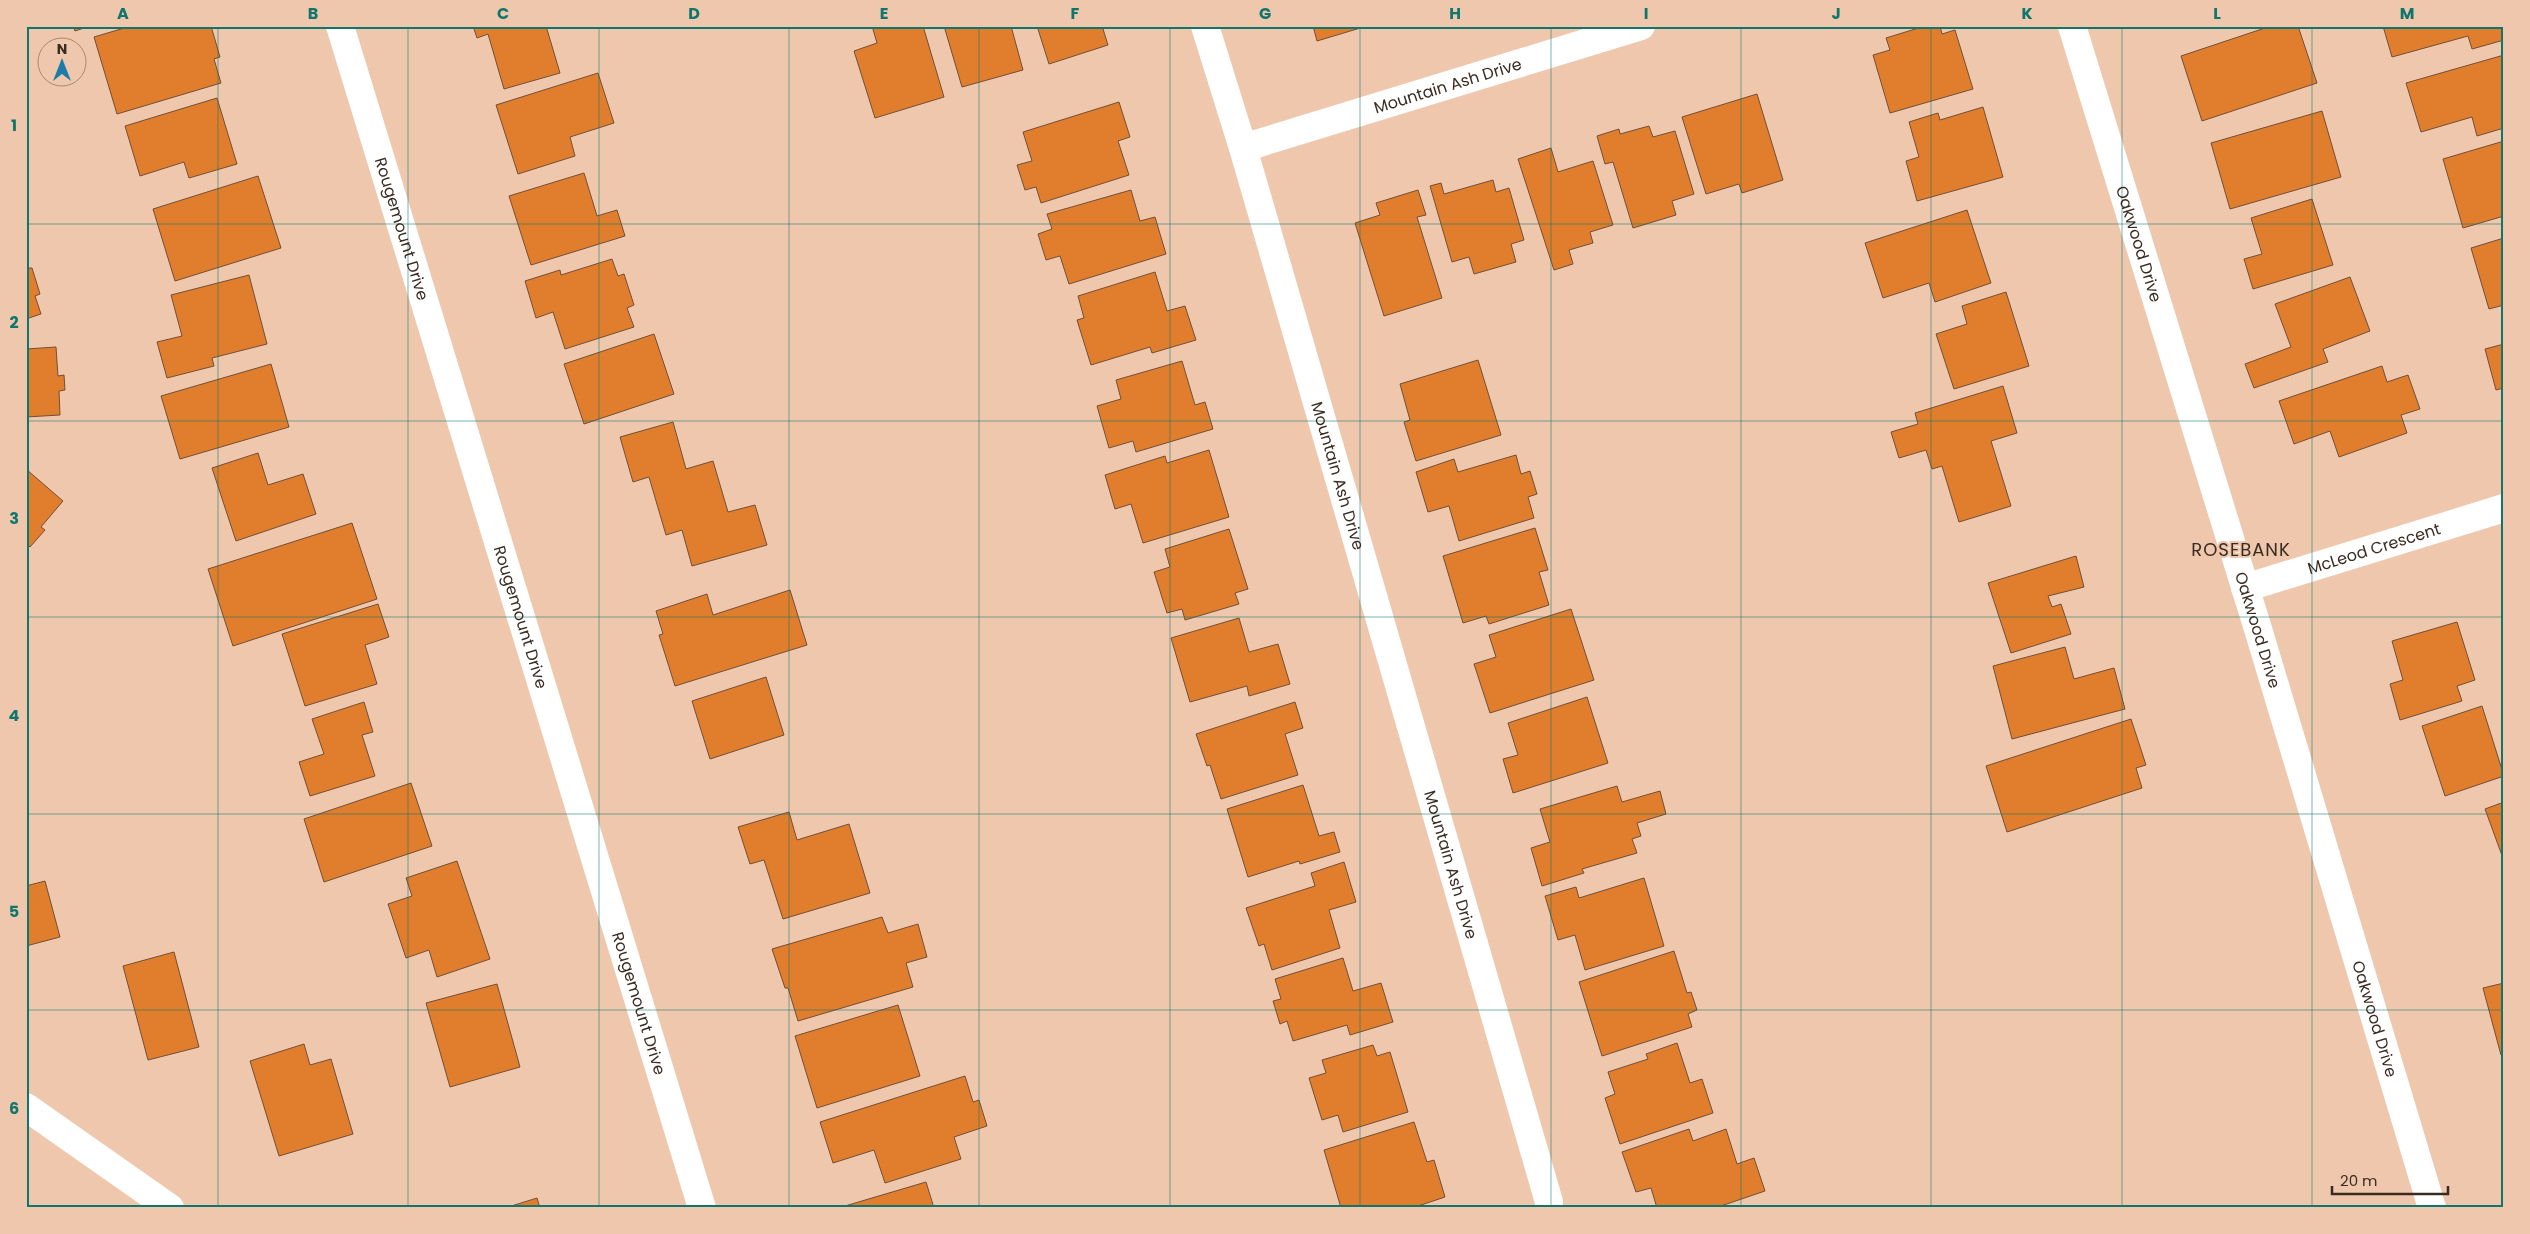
<svg xmlns="http://www.w3.org/2000/svg" width="2530" height="1234" viewBox="0 0 2530 1234" font-family="Poppins,sans-serif">
	<style>
		.building { fill: #e07e2d; stroke: #714f38 }
		.lines { fill: none; stroke-linecap: round; stroke-linejoin: round }
		.minor { stroke: #fff; stroke-width: 28 }
		.grid { fill: none; stroke: #0f766e; stroke-width: 1; stroke-opacity: 0.55 }
		.labels { text-anchor: middle; dominant-baseline: central; stroke-width: 4; stroke-linejoin: round; paint-order: stroke }
		.street-label { font-size: 16px; fill: #3a2b21; stroke: #efc7ac }
		.neighbourhood-label { font-size: 18px; letter-spacing: 1px; fill: #3a2b21; stroke: #efc7ac }
		.neatline { fill: none; stroke: #0f766e; stroke-width: 2 }
		.grid-label { font-size: 16px; text-anchor: middle; font-weight: bold; fill: #0f766e }
	</style>
	<rect width="100%" height="100%" fill="#efc7ac"/>
	<!-- building -->
	<g class="building">
		<polygon points="73,26 90,26 75,31"/>
		<polygon points="131,26 211,26 220,57 214,59 221,83 117,114 94,37"/>
		<polygon points="473,26 546,26 560,73 504,89 488,34 477,38"/>
		<polygon points="872,26 923,26 944,97 875,118 854,51 877,43"/>
		<polygon points="944,26 1011,26 1023,70 962,87"/>
		<polygon points="1037,26 1112,26 1103,29 1108,45 1049,64"/>
		<polygon points="1313,26 1367,26 1317,41"/>
		<polygon points="1925,26 1940,26 1942,34 1955,30 1973,89 1890,113 1873,55 1890,50 1886,38"/>
		<polygon points="2271,26 2298,26 2317,83 2202,121 2181,56"/>
		<polygon points="2383,26 2504,26 2504,40 2472,49 2468,36 2392,57"/>
		<polygon points="2504,55 2504,128 2477,136 2472,117 2421,132 2406,83"/>
		<polygon points="598,73 614,123 570,137 575,156 518,174 496,105"/>
		<polygon points="1757,94 1783,180 1742,193 1739,184 1706,194 1682,117"/>
		<polygon points="217,98 237,164 189,178 184,162 140,176 125,126"/>
		<polygon points="1119,102 1130,137 1118,141 1129,175 1041,203 1036,187 1025,190 1017,165 1032,161 1023,132"/>
		<polygon points="1983,107 2003,177 1917,201 1906,161 1919,157 1909,122 1938,113 1940,120"/>
		<polygon points="2322,111 2341,177 2230,209 2211,143"/>
		<polygon points="1649,126 1653,137 1675,131 1694,194 1672,201 1676,215 1633,228 1613,162 1605,164 1597,136 1619,129 1620,134"/>
		<polygon points="2504,141 2504,216 2463,228 2443,159"/>
		<polygon points="1551,148 1558,172 1593,161 1613,225 1590,232 1593,243 1569,250 1573,264 1554,270 1518,159"/>
		<polygon points="584,173 597,216 617,210 625,236 531,265 509,196"/>
		<polygon points="258,176 281,248 175,281 153,209"/>
		<polygon points="1493,180 1496,192 1509,188 1524,240 1511,244 1516,262 1474,274 1469,257 1452,262 1430,186 1441,183 1444,194"/>
		<polygon points="1131,190 1140,221 1155,217 1166,254 1069,284 1060,256 1046,260 1038,234 1052,229 1047,214"/>
		<polygon points="1418,190 1426,215 1417,217 1442,298 1384,316 1355,223 1380,215 1376,203"/>
		<polygon points="2312,199 2333,265 2253,289 2244,259 2262,254 2251,218"/>
		<polygon points="1967,210 1991,283 1935,302 1929,283 1883,298 1865,243"/>
		<polygon points="2504,238 2504,305 2489,309 2471,248"/>
		<polygon points="612,259 618,276 624,274 634,305 627,308 634,327 565,349 553,312 536,318 525,281 560,270 561,275"/>
		<polygon points="26,268 32,268 40,294 35,296 41,314 26,319"/>
		<polygon points="1155,272 1167,311 1185,306 1196,340 1152,353 1150,347 1091,365 1077,320 1084,318 1078,296"/>
		<polygon points="249,275 267,344 212,358 214,366 167,378 157,342 182,336 171,295"/>
		<polygon points="2350,277 2370,331 2323,349 2328,362 2254,388 2245,364 2291,347 2275,304"/>
		<polygon points="2006,292 2029,366 1954,389 1936,334 1967,324 1962,306"/>
		<polygon points="654,334 674,394 584,424 564,364"/>
		<polygon points="2504,344 2504,388 2496,390 2485,349"/>
		<polygon points="56,347 58,376 64,375 65,390 59,391 60,415 26,417 26,349"/>
		<polygon points="1478,360 1501,435 1416,461 1404,422 1410,420 1400,384"/>
		<polygon points="1182,361 1195,405 1205,402 1213,429 1136,452 1133,441 1109,448 1097,406 1121,399 1116,380"/>
		<polygon points="271,364 289,427 180,459 161,396"/>
		<polygon points="2382,366 2387,382 2408,375 2420,409 2401,415 2407,433 2339,457 2330,431 2294,444 2279,401"/>
		<polygon points="2003,386 2017,433 1991,441 2011,506 1959,522 1942,466 1932,469 1926,450 1899,458 1891,432 1918,424 1915,413"/>
		<polygon points="673,422 686,469 713,461 728,512 755,505 767,545 692,566 682,530 666,535 649,477 633,482 620,437"/>
		<polygon points="1209,450 1229,517 1143,543 1131,504 1115,509 1105,475 1165,456 1167,463"/>
		<polygon points="258,453 268,485 303,474 316,514 236,541 212,468"/>
		<polygon points="1516,455 1521,474 1530,471 1537,494 1528,497 1534,518 1459,541 1449,506 1428,512 1416,472 1454,459 1458,472"/>
		<polygon points="26,469 63,501 41,527 45,530 30,547 26,543"/>
		<polygon points="352,523 377,599 233,646 208,569"/>
		<polygon points="1535,528 1548,570 1539,572 1549,605 1489,624 1486,616 1463,623 1443,556"/>
		<polygon points="1229,529 1248,589 1235,593 1239,604 1185,620 1182,609 1167,613 1154,572 1170,567 1165,549"/>
		<polygon points="2076,556 2084,587 2048,596 2052,607 2061,604 2071,634 2011,653 1988,583"/>
		<polygon points="790,590 807,645 675,686 659,635 663,634 656,611 707,594 713,615"/>
		<polygon points="378,604 389,637 365,645 377,684 305,706 282,634"/>
		<polygon points="1571,609 1594,680 1490,713 1474,664 1496,657 1489,635"/>
		<polygon points="1239,618 1249,652 1278,644 1290,684 1249,696 1247,686 1190,702 1171,638"/>
		<polygon points="2457,622 2475,680 2457,686 2462,701 2400,720 2390,684 2403,680 2392,641"/>
		<polygon points="2065,647 2074,679 2114,668 2125,709 2012,739 1993,666"/>
		<polygon points="766,677 784,735 710,759 692,701"/>
		<polygon points="1587,697 1608,763 1513,793 1503,759 1518,755 1508,723"/>
		<polygon points="364,702 373,732 362,735 375,776 310,796 299,762 324,754 312,719"/>
		<polygon points="1295,702 1303,728 1285,734 1298,775 1221,799 1210,765 1207,766 1196,734"/>
		<polygon points="2482,706 2504,776 2445,796 2422,726"/>
		<polygon points="2131,719 2146,765 2136,768 2142,788 2007,832 1986,766"/>
		<polygon points="411,783 432,846 324,882 304,819"/>
		<polygon points="1303,785 1319,836 1334,832 1340,852 1300,864 1299,861 1248,877 1227,809"/>
		<polygon points="1617,786 1622,802 1660,791 1666,814 1637,823 1641,836 1632,839 1637,853 1582,869 1584,873 1542,886 1531,848 1550,842 1540,809"/>
		<polygon points="2504,802 2504,861 2485,809"/>
		<polygon points="789,812 797,840 849,824 870,893 783,919 764,860 750,864 738,827"/>
		<polygon points="457,861 490,959 437,977 429,950 406,958 388,904 412,896 406,878"/>
		<polygon points="1344,862 1356,902 1329,910 1340,948 1272,970 1264,944 1259,946 1246,908 1315,886 1311,873"/>
		<polygon points="1644,878 1664,946 1585,970 1575,935 1558,940 1545,896 1576,887 1579,898"/>
		<polygon points="45,881 60,937 26,946 26,886"/>
		<polygon points="882,917 888,933 918,924 927,957 906,963 913,987 798,1021 788,988 785,988 772,949"/>
		<polygon points="1674,951 1687,993 1691,992 1697,1010 1688,1014 1692,1027 1602,1056 1579,982"/>
		<polygon points="174,952 199,1047 148,1060 123,966"/>
		<polygon points="1343,958 1353,991 1381,983 1393,1022 1350,1035 1347,1025 1293,1041 1287,1021 1280,1024 1273,1001 1281,999 1275,979"/>
		<polygon points="2504,983 2504,1054 2501,1055 2483,988"/>
		<polygon points="497,984 520,1067 450,1087 426,1003"/>
		<polygon points="898,1005 920,1076 817,1108 795,1036"/>
		<polygon points="1677,1043 1690,1083 1702,1079 1713,1113 1620,1144 1605,1098 1615,1094 1608,1072 1648,1059 1646,1054"/>
		<polygon points="304,1044 310,1065 331,1059 353,1134 279,1156 250,1061"/>
		<polygon points="1373,1045 1377,1056 1390,1052 1408,1112 1343,1132 1338,1115 1322,1120 1309,1078 1326,1073 1322,1060"/>
		<polygon points="965,1076 973,1102 979,1100 987,1126 954,1137 961,1159 885,1183 874,1150 833,1163 820,1122"/>
		<polygon points="1414,1122 1427,1162 1434,1160 1445,1197 1412,1208 1341,1208 1324,1150"/>
		<polygon points="1689,1129 1693,1141 1726,1129 1737,1164 1754,1158 1765,1191 1715,1208 1657,1208 1651,1188 1636,1192 1622,1152"/>
		<polygon points="926,1182 934,1208 845,1208 845,1206"/>
		<polygon points="537,1198 540,1208 505,1208"/>
	</g>
	<g class="lines">
		<!-- minor -->
		<g class="minor">
			<path id="s1" d="M340,26L702,1208"/>
			<path id="s2" d="M1205,26L1243,148L1549,1202"/>
			<path id="s3" d="M2072,26L2258,629L2432,1208"/>
			<path id="s4" d="M1243,148L1641,26"/>
			<path id="s5" d="M2245,588L2504,508"/>
			<polyline points="26,1107 170,1208"/>
		</g>
	</g>
	<!-- grid -->
	<path class="grid" d="M218,26V1208M408,26V1208M599,26V1208M789,26V1208M979,26V1208M1170,26V1208M1360,26V1208M1551,26V1208M1741,26V1208M1931,26V1208M2122,26V1208M2312,26V1208M26,224H2504M26,421H2504M26,617H2504M26,814H2504M26,1010H2504"/>
	<g class="labels">
		<!-- street labels -->
		<g class="street-label">
			<text stroke="none"><textPath href="#s4" startOffset="214">Mountain Ash Drive</textPath></text>
			<text stroke="none"><textPath href="#s1" startOffset="212">Rougemount Drive</textPath></text>
			<text stroke="none"><textPath href="#s3" startOffset="228">Oakwood Drive</textPath></text>
			<text stroke="none"><textPath href="#s2" startOffset="469">Mountain Ash Drive</textPath></text>
			<text stroke="none"><textPath href="#s5" startOffset="135">McLeod Crescent</textPath></text>
			<text stroke="none"><textPath href="#s1" startOffset="618">Rougemount Drive</textPath></text>
			<text stroke="none"><textPath href="#s3" startOffset="632">Oakwood Drive</textPath></text>
			<text stroke="none"><textPath href="#s2" startOffset="874">Mountain Ash Drive</textPath></text>
			<text stroke="none"><textPath href="#s1" startOffset="1022">Rougemount Drive</textPath></text>
			<text stroke="none"><textPath href="#s3" startOffset="1038">Oakwood Drive</textPath></text>
		</g>
		<!-- neighbourhood labels -->
		<g class="neighbourhood-label">
			<text x="2241" y="549">ROSEBANK</text>
		</g>
	</g>
	<!-- border -->
	<rect width="2530" height="1234" fill="none" stroke="#efc7ac" stroke-width="55"/>
	<!-- north arrow -->
	<g transform="translate(62 62)"><circle r="24" fill="#efc7ac" stroke="#a78974"/>
	<path d="M0-4L9 19L0 12L-9 19Z" fill="#1c7ba8"/>
	<text y="-8" font-size="14" font-weight="bold" text-anchor="middle" fill="#3a2b21">N</text>
	</g>
	<!-- scale -->
	<path d="M2332 1186v8h116v-8" fill="none" stroke="#3a2b21" stroke-width="2.5"/>
	<text x="2340" y="1186" font-size="15" fill="#3a2b21" stroke="#efc7ac" stroke-width="4" paint-order="stroke">20 m</text>
	<rect x="28" y="28" width="2474" height="1178" class="neatline"/>
	<g class="grid-label">
		<text x="123" y="19">A</text>
		<text x="313" y="19">B</text>
		<text x="503" y="19">C</text>
		<text x="694" y="19">D</text>
		<text x="884" y="19">E</text>
		<text x="1075" y="19">F</text>
		<text x="1265" y="19">G</text>
		<text x="1455" y="19">H</text>
		<text x="1646" y="19">I</text>
		<text x="1836" y="19">J</text>
		<text x="2027" y="19">K</text>
		<text x="2217" y="19">L</text>
		<text x="2407" y="19">M</text>
		<text x="14" y="131">1</text>
		<text x="14" y="328">2</text>
		<text x="14" y="524">3</text>
		<text x="14" y="721">4</text>
		<text x="14" y="917">5</text>
		<text x="14" y="1114">6</text>
	</g>
</svg>
